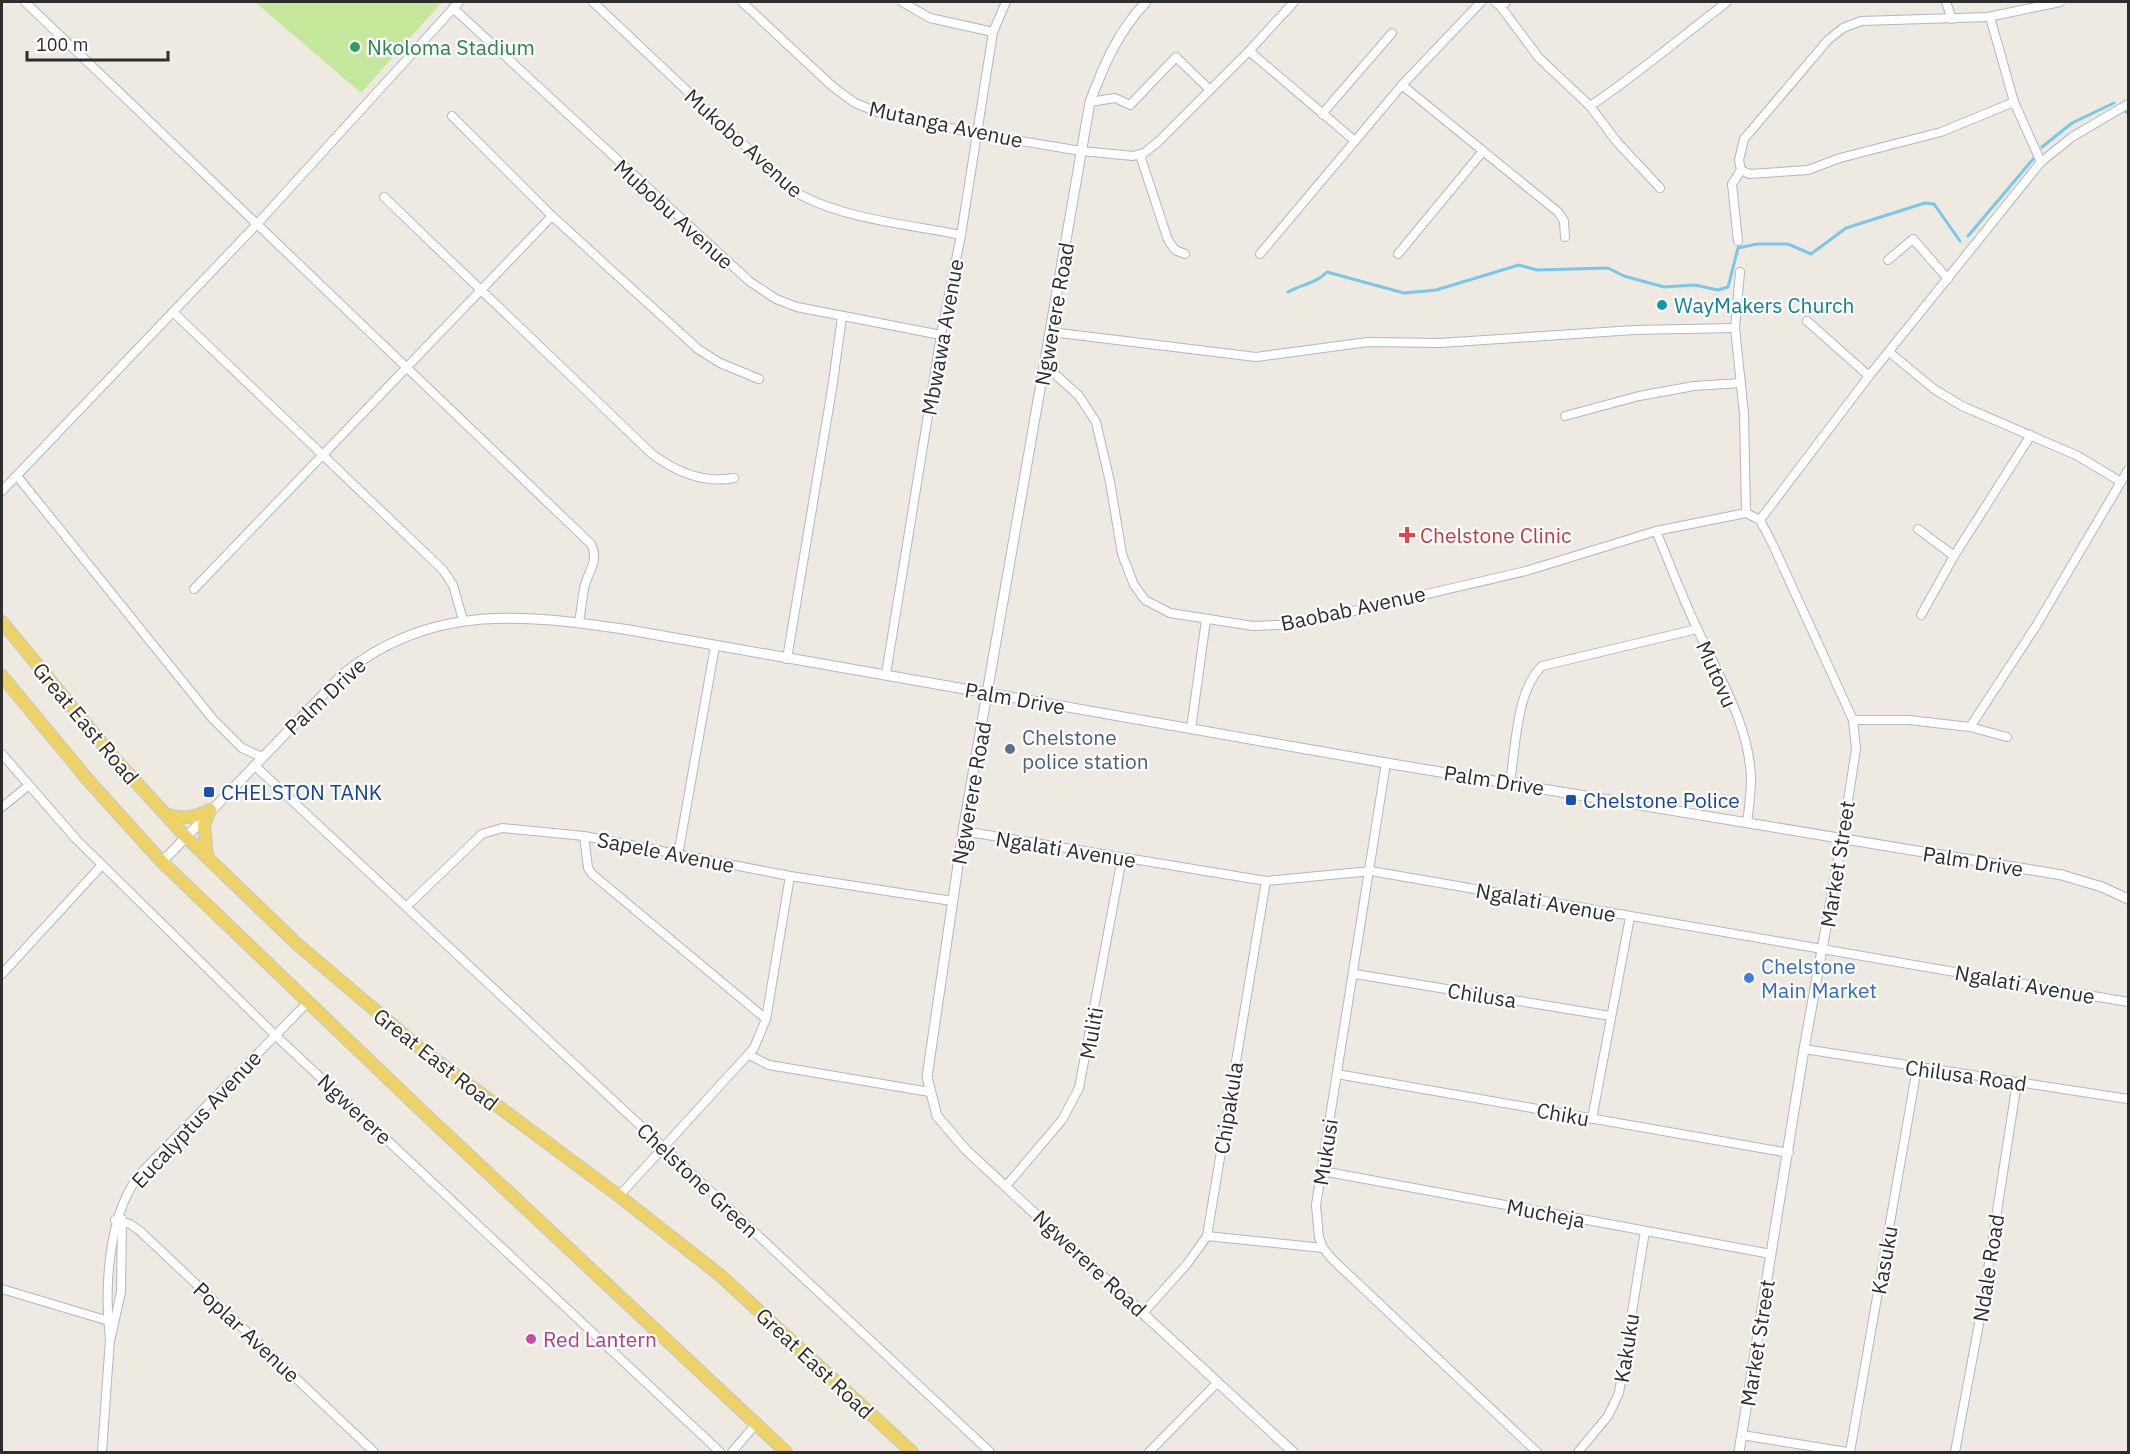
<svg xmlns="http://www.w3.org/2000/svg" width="2130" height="1454" viewBox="0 0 2130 1454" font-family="'IBM Plex Sans',sans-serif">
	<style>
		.pitch { fill: #c5e99c }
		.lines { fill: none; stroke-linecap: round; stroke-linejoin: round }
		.stream { stroke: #78c8ec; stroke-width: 3 }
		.minor-casing { stroke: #b4b6c0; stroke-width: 10 }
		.tertiary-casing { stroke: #b4b6c0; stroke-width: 11 }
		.primary-casing { stroke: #c8c8c8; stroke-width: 14 }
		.minor { stroke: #fff; stroke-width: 8 }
		.tertiary { stroke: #fff; stroke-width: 9 }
		.primary { stroke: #edd367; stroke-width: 12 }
		.leisure-dot { fill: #2e9e5b; stroke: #fff; stroke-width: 2 }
		.culture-dot { fill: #0f9aa8; stroke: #fff; stroke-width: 2 }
		.health-dot { fill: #e0444e; stroke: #fff; stroke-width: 2 }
		.service-dot { fill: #5c6f8a; stroke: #fff; stroke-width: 2 }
		.transit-dot { fill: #1a4fb4; stroke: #fff; stroke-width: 2 }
		.shop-dot { fill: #3f7fe0; stroke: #fff; stroke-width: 2 }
		.hotel-dot { fill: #d1479c; stroke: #fff; stroke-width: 2 }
		.labels { text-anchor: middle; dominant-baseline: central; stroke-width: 4.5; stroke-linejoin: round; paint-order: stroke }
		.leisure-label { font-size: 21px; fill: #27864d; stroke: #fff; text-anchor: start }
		.street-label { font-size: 21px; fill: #2d2d2d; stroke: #fff }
		.culture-label { font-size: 21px; fill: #0d838f; stroke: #fff; text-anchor: start }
		.health-label { font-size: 21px; fill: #be3a42; stroke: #fff; text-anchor: start }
		.service-label { font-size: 21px; fill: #4e5e75; stroke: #fff; text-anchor: start }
		.transit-label { font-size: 21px; fill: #164399; stroke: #fff; text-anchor: start }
		.shop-label { font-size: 21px; fill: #366cbe; stroke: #fff; text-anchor: start }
		.hotel-label { font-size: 21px; fill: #b23c85; stroke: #fff; text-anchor: start }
	</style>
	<rect width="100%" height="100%" fill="#eee9e1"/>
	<!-- pitch -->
	<polygon class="pitch" points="255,2 442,2 361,93"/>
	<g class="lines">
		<!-- stream -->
		<g class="stream">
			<polyline points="2126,112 2128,113"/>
			<polyline points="2042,147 2072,123 2114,103"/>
			<polyline points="1968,236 2034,158"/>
			<path d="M1288,292C1303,284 1315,284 1327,272L1404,293L1436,290L1519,265L1537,270L1608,268L1624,276L1664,287L1695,285L1718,290L1728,287L1738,248L1757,244H1788L1811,254L1846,228L1925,203L1934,204L1960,241"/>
		</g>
		<!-- minor casing -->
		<g class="minor-casing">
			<g id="minor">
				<path d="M25,2L591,544C600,561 587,572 584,589C582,600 581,611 579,622"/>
				<path d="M593,2L792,190C839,219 907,224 961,235"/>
				<polyline points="742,2 832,86 855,103 880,113 978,134 1081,151 1133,156 1144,153 1158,142 1249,51 1294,2"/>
				<polyline points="902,2 930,18 993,32"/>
				<polyline points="1495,2 1501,7 1506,2"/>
				<polyline points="1946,2 1952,19"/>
				<polyline points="1501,7 1539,58 1590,106 1617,142 1660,188"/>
				<polyline points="453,8 749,281 776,299 797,307 941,335"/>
				<polyline points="1990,17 2014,102 2041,162"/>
				<polyline points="1249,51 1355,141"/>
				<polyline points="1402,85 1558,212 1564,221 1565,237"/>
				<polyline points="1090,102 1115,98 1130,105 1176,57 1210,90"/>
				<path d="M1590,106C1638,74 1681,37 1727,2"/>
				<polyline points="1322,114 1392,33"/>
				<polyline points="452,116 552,216 698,349 720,363 759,379"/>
				<polyline points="1140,155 1168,240 1175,250 1185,254"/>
				<polyline points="1741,170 1749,174 1808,170 1840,158 1941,132 2014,102"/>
				<path d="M384,197L652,454C675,471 704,484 734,478"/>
				<polyline points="1738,241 1732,184 1741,170 1739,160 1744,139 1828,40 1843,28 1861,21 1988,17 2060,2"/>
				<polyline points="1260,254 1402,85 1481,2"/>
				<polyline points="1398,254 1483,151"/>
				<polyline points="1888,260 1913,239 1948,279"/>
				<polyline points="1740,272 1735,328 1744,414 1746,513"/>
				<polyline points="173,312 443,570 453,585 463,620"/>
				<polyline points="1807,321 1869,376"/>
				<polyline points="1051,332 1256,357 1368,342 1440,343 1634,330 1735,328"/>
				<polyline points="1889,352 1934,389 1962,406 2078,456 2121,482"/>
				<polyline points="1045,365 1079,396 1096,422 1110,482 1122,554 1134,585 1145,600 1170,613 1253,626 1298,624 1526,571 1656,531 1746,513 1760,520 1773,545 1853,720 1856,749 1842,839"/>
				<polyline points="1565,416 1639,396 1694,386 1741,383"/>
				<polyline points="17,476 212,718 242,748 262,757"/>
				<polyline points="2,491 258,223 459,2"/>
				<polyline points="1760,520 1869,376 2041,162 2072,137 2128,104"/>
				<polyline points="1918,529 1954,556"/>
				<path d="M1656,531C1670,564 1682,597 1697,628C1718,675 1749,724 1751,778C1751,793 1749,808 1747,823"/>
				<polyline points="194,589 552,216"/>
				<polyline points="1921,615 1954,556 2031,435"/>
				<polyline points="787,659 832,389 842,317"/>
				<polyline points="886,674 941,335 961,235 993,32 1006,2"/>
				<polyline points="1853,720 1909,720 1970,727 2036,626 2128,470"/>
				<polyline points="1970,727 2007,737"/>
				<polyline points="1191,729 1206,620"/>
				<polyline points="2,754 76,839 275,1035 720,1452"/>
				<polyline points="1386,763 1316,1205 1319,1237 1323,1248 1333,1260 1537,1452"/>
				<polyline points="254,765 990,1452"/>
				<path d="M1510,782C1516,746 1516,691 1542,666L1697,629"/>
				<polyline points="2,807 28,786"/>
				<polyline points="963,831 1266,881 1371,871 2128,1002"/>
				<polyline points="584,836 588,868 592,874 766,1019"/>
				<polyline points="678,855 715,646"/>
				<polyline points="407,906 482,834 502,828 584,836 790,876 952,901"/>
				<polyline points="2,974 102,865"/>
				<polyline points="1355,974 1610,1016"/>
				<polyline points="1804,1049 2128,1099"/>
				<polyline points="749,1055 769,1065 930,1092"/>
				<polyline points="1337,1074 1789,1153"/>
				<polyline points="1592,1119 1630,917"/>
				<polyline points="1322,1171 1771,1254"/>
				<polyline points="1006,1186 1062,1120 1079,1088 1122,858"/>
				<polyline points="619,1196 754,1048 766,1019 790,876"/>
				<polyline points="115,1220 130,1224 140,1231 374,1452"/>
				<polyline points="1207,1236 1323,1248"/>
				<polyline points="2,1289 112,1322"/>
				<polyline points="1143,1313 1187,1264 1207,1236 1266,881"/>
				<polyline points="111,1337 121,1292 122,1219"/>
				<polyline points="1742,1435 1847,1452"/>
				<path d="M102,1452L110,1339C104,1289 108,1214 140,1174L308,1002"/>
				<polyline points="732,1452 756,1424"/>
				<polyline points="1149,1452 1218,1382"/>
				<polyline points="1578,1452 1608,1416 1619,1393 1645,1231"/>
				<polyline points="1850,1452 1917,1068"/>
				<polyline points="1955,1452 1983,1302 2017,1082"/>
			</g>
		</g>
		<!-- tertiary casing -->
		<g class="tertiary-casing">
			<g id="tertiary">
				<path d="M1146,2C1118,32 1104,64 1090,102L963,831L927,1077L937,1116L966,1150L1293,1452"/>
				<path d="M162,862L343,674C431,603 524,614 629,630L1386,763L2062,875L2102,887L2128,899"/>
				<polyline points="1739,1452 1804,1049 1842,839"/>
			</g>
		</g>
		<!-- primary casing -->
		<g class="primary-casing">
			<g id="primary">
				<polyline points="2,622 114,758 186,837 297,944 422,1050 619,1196 721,1276 912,1452"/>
				<polyline points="2,676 88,780 162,862 425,1114 786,1452"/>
				<path d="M166,815C184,819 194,818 210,810"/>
				<polyline points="207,857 204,825 210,810"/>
			</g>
		</g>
		<!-- minor -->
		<use href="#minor" class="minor"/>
		<!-- tertiary -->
		<use href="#tertiary" class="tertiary"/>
		<!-- primary -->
		<use href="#primary" class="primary"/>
	</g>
	<!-- markers -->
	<circle class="leisure-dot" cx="355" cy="47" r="6"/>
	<circle class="culture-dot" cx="1662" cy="305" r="6"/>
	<path class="health-dot" d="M1404 526h6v6h6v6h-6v6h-6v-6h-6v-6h6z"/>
	<circle class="service-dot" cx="1010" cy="749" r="6"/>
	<g class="transit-dot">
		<rect x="203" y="786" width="12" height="12" rx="3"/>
		<rect x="1565" y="794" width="12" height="12" rx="3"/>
	</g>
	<circle class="shop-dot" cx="1749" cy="978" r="6"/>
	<circle class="hotel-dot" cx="531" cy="1339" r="6"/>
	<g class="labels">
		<!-- leisure labels -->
		<g class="leisure-label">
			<text x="367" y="47">Nkoloma Stadium</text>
		</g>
		<!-- street labels -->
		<g class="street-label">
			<text transform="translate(946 124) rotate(12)">Mutanga Avenue</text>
			<text transform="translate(744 143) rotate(42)">Mukobo Avenue</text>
			<text transform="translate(674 214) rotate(42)">Mubobu Avenue</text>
			<text transform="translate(1054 314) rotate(-80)">Ngwerere Road</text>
			<text transform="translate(942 337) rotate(-80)">Mbwawa Avenue</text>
			<text transform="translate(1353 608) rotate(-12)">Baobab Avenue</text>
			<text transform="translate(1717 674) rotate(66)">Mutovu</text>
			<text transform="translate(325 696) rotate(-43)">Palm Drive</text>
			<text transform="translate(1015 698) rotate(10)">Palm Drive</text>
			<text transform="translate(86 723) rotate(50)">Great East Road</text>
			<text transform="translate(1494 780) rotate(9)">Palm Drive</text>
			<text transform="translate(971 793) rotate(-80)">Ngwerere Road</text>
			<text transform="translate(1066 849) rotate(9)">Ngalati Avenue</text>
			<text transform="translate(666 852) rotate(11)">Sapele Avenue</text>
			<text transform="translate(1973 861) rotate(9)">Palm Drive</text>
			<text transform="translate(1837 864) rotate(-81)">Market Street</text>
			<text transform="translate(1546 902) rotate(10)">Ngalati Avenue</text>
			<text transform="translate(2025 984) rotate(10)">Ngalati Avenue</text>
			<text transform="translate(1482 995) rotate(9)">Chilusa</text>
			<text transform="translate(1091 1033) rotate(-80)">Muliti</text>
			<text transform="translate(436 1059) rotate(38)">Great East Road</text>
			<text transform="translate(1966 1075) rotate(8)">Chilusa Road</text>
			<text transform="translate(1228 1108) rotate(-81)">Chipakula</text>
			<text transform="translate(355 1109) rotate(43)">Ngwerere</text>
			<text transform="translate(1563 1114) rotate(10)">Chiku</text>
			<text transform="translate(196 1119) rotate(-47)">Eucalyptus Avenue</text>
			<text transform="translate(1325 1152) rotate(-81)">Mukusi</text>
			<text transform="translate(698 1180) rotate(43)">Chelstone Green</text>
			<text transform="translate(1546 1213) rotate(11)">Mucheja</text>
			<text transform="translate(1884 1260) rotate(-80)">Kasuku</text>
			<text transform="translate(1090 1263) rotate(43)">Ngwerere Road</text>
			<text transform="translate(1988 1268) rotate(-81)">Ndale Road</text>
			<text transform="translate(247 1332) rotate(43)">Poplar Avenue</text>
			<text transform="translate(1757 1343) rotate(-81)">Market Street</text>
			<text transform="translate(1626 1348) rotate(-81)">Kakuku</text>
			<text transform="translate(815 1363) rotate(43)">Great East Road</text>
		</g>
		<!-- culture labels -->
		<g class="culture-label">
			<text x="1674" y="305">WayMakers Church</text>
		</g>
		<!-- health labels -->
		<g class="health-label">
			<text x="1420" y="535">Chelstone Clinic</text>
		</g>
		<!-- service labels -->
		<g class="service-label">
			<text x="1022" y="737">Chelstone<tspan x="1022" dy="24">police station</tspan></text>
		</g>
		<!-- transit labels -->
		<g class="transit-label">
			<text x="221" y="792">CHELSTON TANK</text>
			<text x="1583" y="800">Chelstone Police</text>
		</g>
		<!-- shop labels -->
		<g class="shop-label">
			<text x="1761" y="966">Chelstone<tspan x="1761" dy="24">Main Market</tspan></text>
		</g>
		<!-- hotel labels -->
		<g class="hotel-label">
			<text x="543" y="1339">Red Lantern</text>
		</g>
	</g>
	<!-- border -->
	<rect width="2130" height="1454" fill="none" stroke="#2d2d2d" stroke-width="6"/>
	<!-- scale -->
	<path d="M27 51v9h141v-9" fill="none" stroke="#2d2d2d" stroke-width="3"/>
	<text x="36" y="51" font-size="18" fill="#2d2d2d" stroke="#ffffff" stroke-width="4.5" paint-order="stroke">100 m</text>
</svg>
